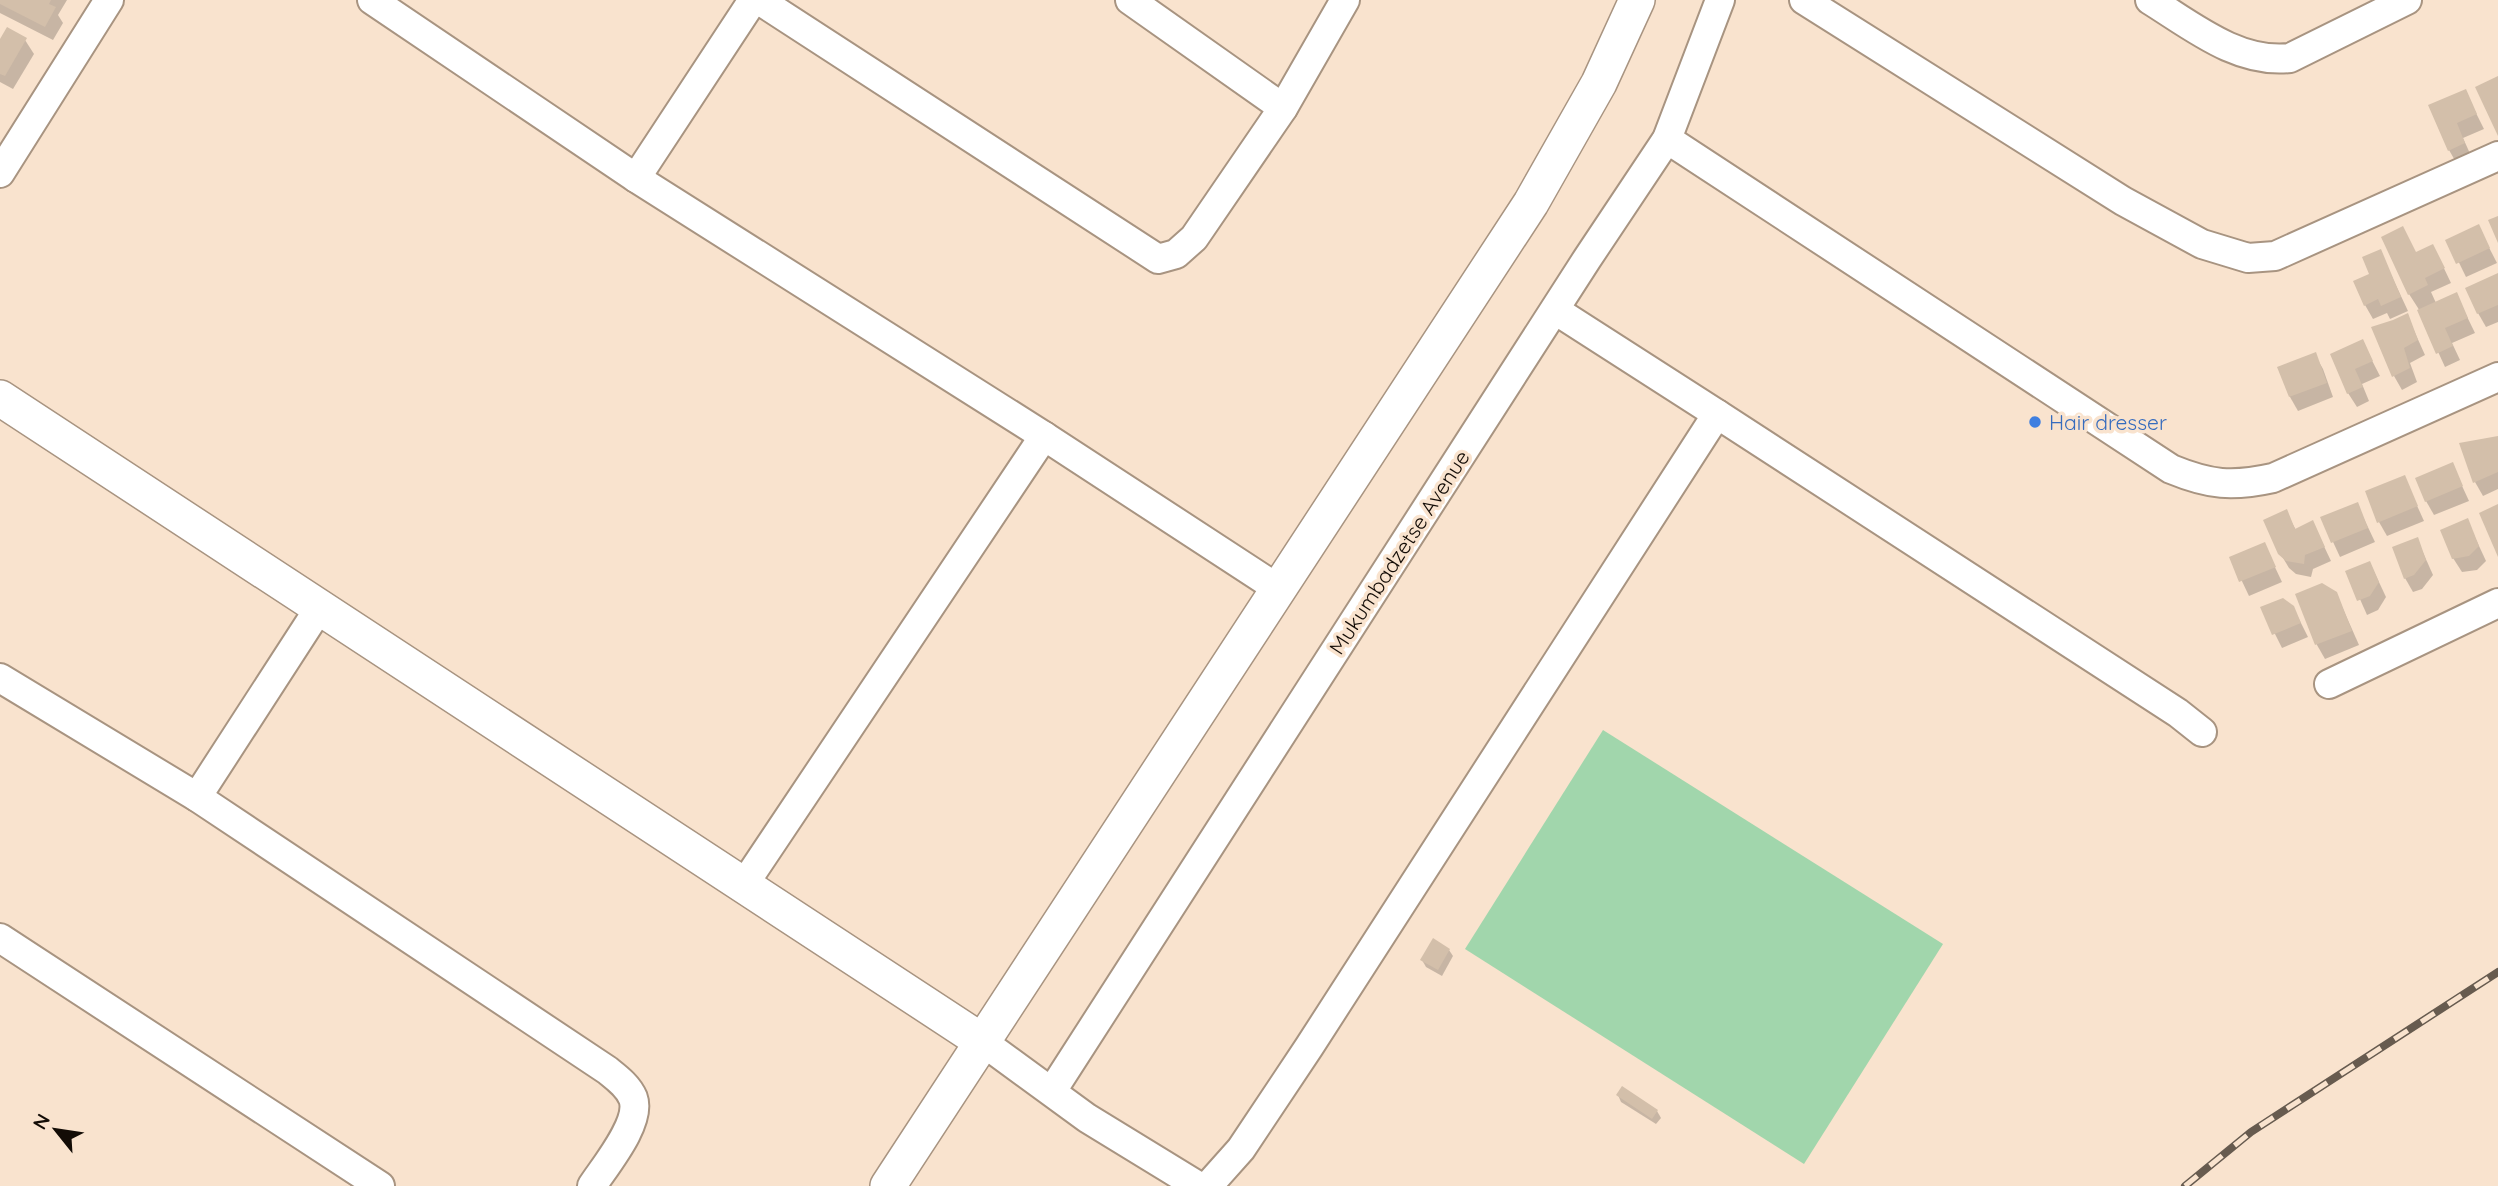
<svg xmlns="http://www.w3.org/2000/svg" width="2498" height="1186" viewBox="0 0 2498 1186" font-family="Quicksand,sans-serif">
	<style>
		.green { fill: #a1d6ac }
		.shadow { fill: #0003 }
		.building { fill: #d3bfaa }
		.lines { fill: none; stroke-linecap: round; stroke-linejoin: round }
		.minor-casing { stroke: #a89481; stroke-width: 32 }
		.tertiary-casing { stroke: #a89481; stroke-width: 38 }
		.minor { stroke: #fff; stroke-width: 28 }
		.tertiary { stroke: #fff; stroke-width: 35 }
		.rail-casing { stroke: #675b4f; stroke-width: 8 }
		.rail { stroke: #f9e3ce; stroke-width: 5; stroke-dasharray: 16; stroke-linecap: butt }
		.shop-dot { fill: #3f7fe0; stroke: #f9e3ce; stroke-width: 2.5 }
		.labels { text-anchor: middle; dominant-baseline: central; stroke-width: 7; stroke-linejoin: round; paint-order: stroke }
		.shop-label { font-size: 21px; fill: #366cbe; stroke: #f9e3ce; text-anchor: start }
		.street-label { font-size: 21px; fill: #130c06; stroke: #f9e3ce }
	</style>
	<rect width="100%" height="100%" fill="#f9e3ce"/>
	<!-- green -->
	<polygon class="green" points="1603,730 1943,944 1804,1164 1465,949"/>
	<!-- shadow -->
	<g class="shadow">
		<polygon points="0,0 67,0 58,15 63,23 53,40 0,13"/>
		<polygon points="25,40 34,54 13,89 0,82 0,43"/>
		<polygon points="2465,91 2484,129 2463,138 2472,158 2457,164 2449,150"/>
		<polygon points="2478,226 2497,263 2466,277 2448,240"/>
		<polygon points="2380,251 2408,311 2390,319 2387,313 2373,319 2365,305 2371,275"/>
		<polygon points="2416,254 2440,260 2451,283 2431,292 2436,303 2456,294 2475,333 2452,343 2460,360 2445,367 2418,308 2409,294"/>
		<polygon points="2498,275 2498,322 2486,327 2478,313"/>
		<polygon points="2407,315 2425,355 2410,363 2417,382 2402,390 2394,376"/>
		<polygon points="2362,341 2380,376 2362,384 2369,401 2357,407 2348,393"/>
		<polygon points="2315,355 2323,369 2333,397 2298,411 2290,397 2280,368"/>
		<polygon points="2498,439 2498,489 2483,496 2475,482"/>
		<polygon points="2452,464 2469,501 2434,515 2426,501"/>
		<polygon points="2404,477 2424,521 2387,536 2379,522"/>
		<polygon points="2357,504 2375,542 2340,557 2322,518"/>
		<polygon points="2286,512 2296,530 2313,523 2331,561 2313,569 2311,577 2296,574 2289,568 2280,553"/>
		<polygon points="2467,520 2486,561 2477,570 2462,572 2453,558"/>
		<polygon points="2417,539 2433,575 2422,589 2413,592 2405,578"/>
		<polygon points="2264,544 2282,582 2249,596 2231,558"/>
		<polygon points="2370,563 2386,597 2378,610 2367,615 2348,572"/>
		<polygon points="2336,593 2359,645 2325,659 2317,645 2297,595"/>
		<polygon points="2293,607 2308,637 2282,648 2262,608"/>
		<polygon points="1449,950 1453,956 1442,976 1426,967 1422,960"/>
		<polygon points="1618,1095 1657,1111 1661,1118 1656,1124 1621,1102"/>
	</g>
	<!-- building -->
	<g class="building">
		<polygon points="0,0 51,0 49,4 56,7 45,27 0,4"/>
		<polygon points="7,27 27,38 5,76 0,74 0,39"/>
		<polygon points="2498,76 2498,136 2475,87"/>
		<polygon points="2466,89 2477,114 2457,123 2465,143 2448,151 2428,105"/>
		<polygon points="2498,216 2498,243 2488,220"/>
		<polygon points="2479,224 2490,248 2456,264 2445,240"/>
		<polygon points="2403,226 2416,252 2433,244 2445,268 2425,278 2428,285 2408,295 2381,237"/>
		<polygon points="2381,249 2401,297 2381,306 2378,299 2364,306 2353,281 2369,274 2362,257"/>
		<polygon points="2498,273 2498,305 2477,314 2465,288"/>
		<polygon points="2457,292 2468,318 2445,328 2453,346 2436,354 2417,310"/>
		<polygon points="2408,313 2418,340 2404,348 2410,368 2392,377 2371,327 2393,320"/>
		<polygon points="2363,339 2373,361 2355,369 2363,387 2347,394 2330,354"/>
		<polygon points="2316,352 2327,383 2289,397 2277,367"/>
		<polygon points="2498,436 2498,472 2473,483 2459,443"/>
		<polygon points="2453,462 2463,486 2425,502 2415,478"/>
		<polygon points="2405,475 2418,506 2377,523 2365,491"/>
		<polygon points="2358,502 2368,528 2331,543 2320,517"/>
		<polygon points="2498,504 2498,557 2479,513"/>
		<polygon points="2287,509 2295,529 2313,520 2325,547 2305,555 2304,564 2286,561 2278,554 2263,520"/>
		<polygon points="2468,518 2479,546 2469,556 2452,559 2440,530"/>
		<polygon points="2418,537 2426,560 2414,575 2404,579 2392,547"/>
		<polygon points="2265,542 2276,567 2239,582 2229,557"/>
		<polygon points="2370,561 2379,582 2370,596 2357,601 2345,571"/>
		<polygon points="2322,583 2337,592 2352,631 2315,645 2295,594"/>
		<polygon points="2283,598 2294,606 2301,623 2272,635 2260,607"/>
		<polygon points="1433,938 1450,949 1438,970 1420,960"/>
		<polygon points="1622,1086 1658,1110 1652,1119 1616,1095"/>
	</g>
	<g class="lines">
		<!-- minor casing -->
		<g class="minor-casing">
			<g id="minor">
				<polyline points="372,0 636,178 1044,436 1277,588"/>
				<polyline points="759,0 1158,259 1176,254 1194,238 1283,108 1345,0"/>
				<polyline points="1130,0 1283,108"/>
				<polyline points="1804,0 2123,201 2202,244 2248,258 2275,256 2498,156"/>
				<path d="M2150,0C2192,26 2238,64 2290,58L2407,0"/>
				<path d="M1667,139L2171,469C2210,485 2232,487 2273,478L2498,377"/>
				<polyline points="0,173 109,0"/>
				<polyline points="636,178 753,0"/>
				<polyline points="1717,414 2178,713 2202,732"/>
				<path d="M0,678L197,797L607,1070C617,1078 628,1086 633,1098C642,1122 605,1166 592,1186"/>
				<polyline points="2329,684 2498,603"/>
				<polyline points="197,797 320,607"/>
				<polyline points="743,886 1044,436"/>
				<polyline points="0,938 380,1186"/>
				<polyline points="983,1042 1087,1118 1198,1186"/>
				<polyline points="1052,1091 1587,259 1667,139 1720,0"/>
				<polyline points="1208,1186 1241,1149 1309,1047 1717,414 1555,310"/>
			</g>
		</g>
		<!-- tertiary casing -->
		<g class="tertiary-casing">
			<g id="tertiary">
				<polyline points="0,398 983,1042"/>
				<polyline points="888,1186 1531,203 1599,83 1637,0"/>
			</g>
		</g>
		<!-- minor -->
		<use href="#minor" class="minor"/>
		<!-- tertiary -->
		<use href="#tertiary" class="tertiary"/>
		<!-- rail casing -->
		<g class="rail-casing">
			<polyline id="rail" points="2185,1186 2251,1132 2498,972"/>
		</g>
		<!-- rail -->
		<use href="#rail" class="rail"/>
	</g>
	<!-- markers -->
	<circle class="shop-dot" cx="2035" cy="422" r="7"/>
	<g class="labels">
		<!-- shop labels -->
		<g class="shop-label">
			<text x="2049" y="422">Hair dresser</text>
		</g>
		<!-- street labels -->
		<g class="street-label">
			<text transform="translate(1399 552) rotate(-57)">Mukumbadzetse Avenue</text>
		</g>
	</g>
	<!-- north arrow -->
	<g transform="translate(56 1130) rotate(300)" stroke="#f9e3ce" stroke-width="5" paint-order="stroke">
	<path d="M0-5L12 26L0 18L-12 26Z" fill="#130c06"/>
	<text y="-10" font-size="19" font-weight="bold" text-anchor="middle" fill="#130c06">N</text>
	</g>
</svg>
